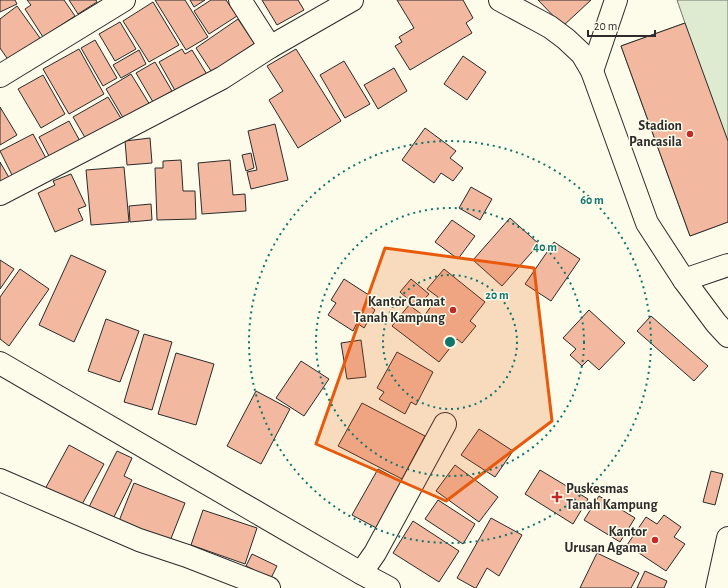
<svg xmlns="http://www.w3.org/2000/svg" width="728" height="588" viewBox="0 0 728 588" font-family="'Alegreya Sans',sans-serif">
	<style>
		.green { fill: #deebd1; stroke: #74746e }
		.building { fill: #f2b8a0; stroke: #2b2b2b }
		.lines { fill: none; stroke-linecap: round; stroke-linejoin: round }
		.minor-casing { stroke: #2b2b2b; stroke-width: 24 }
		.highway-casing { stroke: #2b2b2b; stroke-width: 24 }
		.minor { stroke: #fdfbea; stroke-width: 22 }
		.highway { stroke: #fdfbea; stroke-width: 22 }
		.marked { fill: #e8590c; fill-opacity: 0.2; stroke: #e8590c; stroke-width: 3; stroke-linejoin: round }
		.ring { fill: none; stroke: #0f766e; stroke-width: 2; stroke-dasharray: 2 4 }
		.poi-dot { fill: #c62828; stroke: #fdfbea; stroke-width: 1.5 }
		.labels { text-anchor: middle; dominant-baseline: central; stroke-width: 3; stroke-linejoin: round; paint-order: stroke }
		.poi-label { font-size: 14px; font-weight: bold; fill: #2b2b2b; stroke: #fdfbea; text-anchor: end }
		.centre { fill: #0f766e; stroke: #fdfbea; stroke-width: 2 }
		.ring-label { font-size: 12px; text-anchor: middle; font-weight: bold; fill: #0f766e; stroke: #fdfbea; stroke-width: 3; stroke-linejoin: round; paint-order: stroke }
	</style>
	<rect width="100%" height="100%" fill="#fdfbea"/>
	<!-- green -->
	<polygon class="green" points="677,0 728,0 728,222 690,236 621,46 685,23"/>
	<!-- building -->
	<g class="building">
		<polygon points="0,0 15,0 17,4 0,12"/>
		<polygon points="27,0 64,0 75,16 43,37 25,9 31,5"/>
		<polygon points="69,0 96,0 97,2 78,14"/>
		<polygon points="155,0 185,0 208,37 186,50"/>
		<polygon points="190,0 205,0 194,7"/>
		<polygon points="211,0 226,0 237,16 209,34 194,11"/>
		<polygon points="262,0 298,0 304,10 277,25"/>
		<polygon points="397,0 463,0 473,18 466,23 472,33 410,70 395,46 402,42 399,37 414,28"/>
		<polygon points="538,0 591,0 563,26"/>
		<polygon points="153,2 179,45 149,62 123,21"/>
		<polygon points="17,6 40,38 9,61 0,48 0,19"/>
		<polygon points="238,19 256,46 213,74 196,48"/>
		<polygon points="120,22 136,49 115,61 99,34"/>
		<polygon points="685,23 728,141 728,222 690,236 621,46"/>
		<polygon points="95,40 117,78 103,86 81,48"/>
		<polygon points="79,49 104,94 69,114 43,69"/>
		<polygon points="182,49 185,54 192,50 208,76 177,94 159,62"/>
		<polygon points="296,49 341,121 298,148 269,100 283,91 267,66"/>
		<polygon points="139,50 146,64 121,78 113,65"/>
		<polygon points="463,56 486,72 467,100 444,84"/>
		<polygon points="344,61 370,104 345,118 320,75"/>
		<polygon points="155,62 172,91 153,102 136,73"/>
		<polygon points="394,68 407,91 378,109 364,85"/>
		<polygon points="131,74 150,105 125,121 106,89"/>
		<polygon points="43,75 65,114 41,128 18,89"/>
		<polygon points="108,97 122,120 87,141 73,117"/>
		<polygon points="0,107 17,135 0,145"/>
		<polygon points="69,121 81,143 50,158 39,137"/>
		<polygon points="275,124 288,180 251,189 247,172 257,170 248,131"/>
		<polygon points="425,128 456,151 450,158 463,168 453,181 441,173 434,183 402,160"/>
		<polygon points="33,134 47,160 13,177 0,151"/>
		<polygon points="150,138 152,163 127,165 125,141"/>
		<polygon points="251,153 254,168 246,171 242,155"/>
		<polygon points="181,160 183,191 195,191 196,219 157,220 155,168 163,168 163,161"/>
		<polygon points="230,160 233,195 245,194 246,211 202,214 198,163"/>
		<polygon points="0,162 11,181 0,187"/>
		<polygon points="124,167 129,222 91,225 86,170"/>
		<polygon points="71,174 86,206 78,209 83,220 55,232 38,193 55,185 53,181"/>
		<polygon points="471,187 492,199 480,220 459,208"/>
		<polygon points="151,204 152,220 130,222 129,206"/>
		<polygon points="510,218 539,244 502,286 473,260"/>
		<polygon points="452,220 475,236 458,259 435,242"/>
		<polygon points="554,242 580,259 551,301 525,284"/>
		<polygon points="71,255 106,271 74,342 39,325"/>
		<polygon points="0,260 14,269 0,289"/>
		<polygon points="20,269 49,289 9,346 0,339 0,297"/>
		<polygon points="444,269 485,302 470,321 476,326 462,343 457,339 439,362 392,326 409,305 424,316 438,297 427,289"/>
		<polygon points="344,279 375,299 370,306 375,310 364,328 357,323 353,331 328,315 336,303 331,300"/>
		<polygon points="411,279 429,294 417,307 400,292"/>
		<polygon points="589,310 625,343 599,370 588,360 582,366 570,355 576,349 563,338"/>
		<polygon points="651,316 708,366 694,381 637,331"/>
		<polygon points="106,319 139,331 120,382 88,371"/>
		<polygon points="144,334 172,342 152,410 124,402"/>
		<polygon points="361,340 366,377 347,379 341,343"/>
		<polygon points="397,352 433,372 416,405 411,402 405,414 379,399 384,392 377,388"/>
		<polygon points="176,353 214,364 196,425 158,414"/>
		<polygon points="301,361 329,379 304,416 276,398"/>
		<polygon points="256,391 290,409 261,464 227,446"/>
		<polygon points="362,403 425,436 402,479 338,446"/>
		<polygon points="479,429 513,451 495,477 461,455"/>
		<polygon points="69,445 104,464 80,508 45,489"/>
		<polygon points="117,451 132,458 124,476 132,480 112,521 88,509"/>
		<polygon points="455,465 498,497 479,522 436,491"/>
		<polygon points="378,469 408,485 382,531 352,515"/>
		<polygon points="540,470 588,499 573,524 525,494"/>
		<polygon points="711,471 723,474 715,505 703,502"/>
		<polygon points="134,483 185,503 170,541 119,521"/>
		<polygon points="599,496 635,518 620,542 584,520"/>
		<polygon points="438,500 475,524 463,544 425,519"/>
		<polygon points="203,510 257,528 245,564 191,545"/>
		<polygon points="664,515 681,527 674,537 685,544 666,571 627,545 646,517 657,524"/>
		<polygon points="491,518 522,535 499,576 487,568 476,588 475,588 457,578"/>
		<polygon points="413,521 459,551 439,582 393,553"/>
		<polygon points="597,553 639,573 631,588 580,588"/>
		<polygon points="252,554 277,566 271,578 246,566"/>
		<polygon points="645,571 667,581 664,588 637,588"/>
	</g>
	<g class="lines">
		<!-- minor casing -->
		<g class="minor-casing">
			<g id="minor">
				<polyline points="240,0 270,47"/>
				<polyline points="500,0 539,21 550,27 566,39 582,54 592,71 647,223 684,280 716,323 728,336"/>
				<polyline points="592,71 616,0"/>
				<polyline points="0,76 124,0"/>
				<polyline points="0,194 222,78 270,47 352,0"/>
				<polyline points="684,280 728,265"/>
				<polyline points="0,480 139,540 187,556 269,588"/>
				<polyline points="361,573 375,553 445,424"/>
				<polyline points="717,588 728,538"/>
			</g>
		</g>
		<!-- highway casing -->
		<g class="highway-casing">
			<polyline id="highway" points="0,363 361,573 389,588"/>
		</g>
		<!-- minor -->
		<use href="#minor" class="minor"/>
		<!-- highway -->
		<use href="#highway" class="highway"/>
	</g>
	<!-- marked area -->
	<path class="marked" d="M385,248L534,268L552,421L446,501L316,444Z"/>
	<!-- distance rings -->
	<g class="ring">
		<circle cx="450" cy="342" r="67"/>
		<circle cx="450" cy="342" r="134"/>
		<circle cx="450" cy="342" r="201"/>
	</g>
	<!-- markers -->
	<g class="poi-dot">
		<circle cx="690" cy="134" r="4"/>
		<circle cx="453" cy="310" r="4"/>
		<path d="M555 491h4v4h4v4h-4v4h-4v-4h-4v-4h4z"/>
		<circle cx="655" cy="540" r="4"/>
	</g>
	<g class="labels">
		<!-- poi labels -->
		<g class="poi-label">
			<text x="682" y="126">Stadion<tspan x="682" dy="16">Pancasila</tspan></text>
			<text x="445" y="302">Kantor Camat<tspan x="445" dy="16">Tanah Kampung</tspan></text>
			<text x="566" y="489" text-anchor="start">Puskesmas<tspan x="566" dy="16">Tanah Kampung</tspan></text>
			<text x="647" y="532">Kantor<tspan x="647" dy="16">Urusan Agama</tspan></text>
		</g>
	</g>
	<circle cx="450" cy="342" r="6" class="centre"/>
	<g class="ring-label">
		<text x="592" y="204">60 m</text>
		<text x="545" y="251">40 m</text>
		<text x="497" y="299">20 m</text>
	</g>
	<!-- scale -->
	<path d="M588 30v6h67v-6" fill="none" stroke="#2b2b2b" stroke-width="2"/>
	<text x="594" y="30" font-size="12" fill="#2b2b2b" stroke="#fdfbea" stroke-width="3" paint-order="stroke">20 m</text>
</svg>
